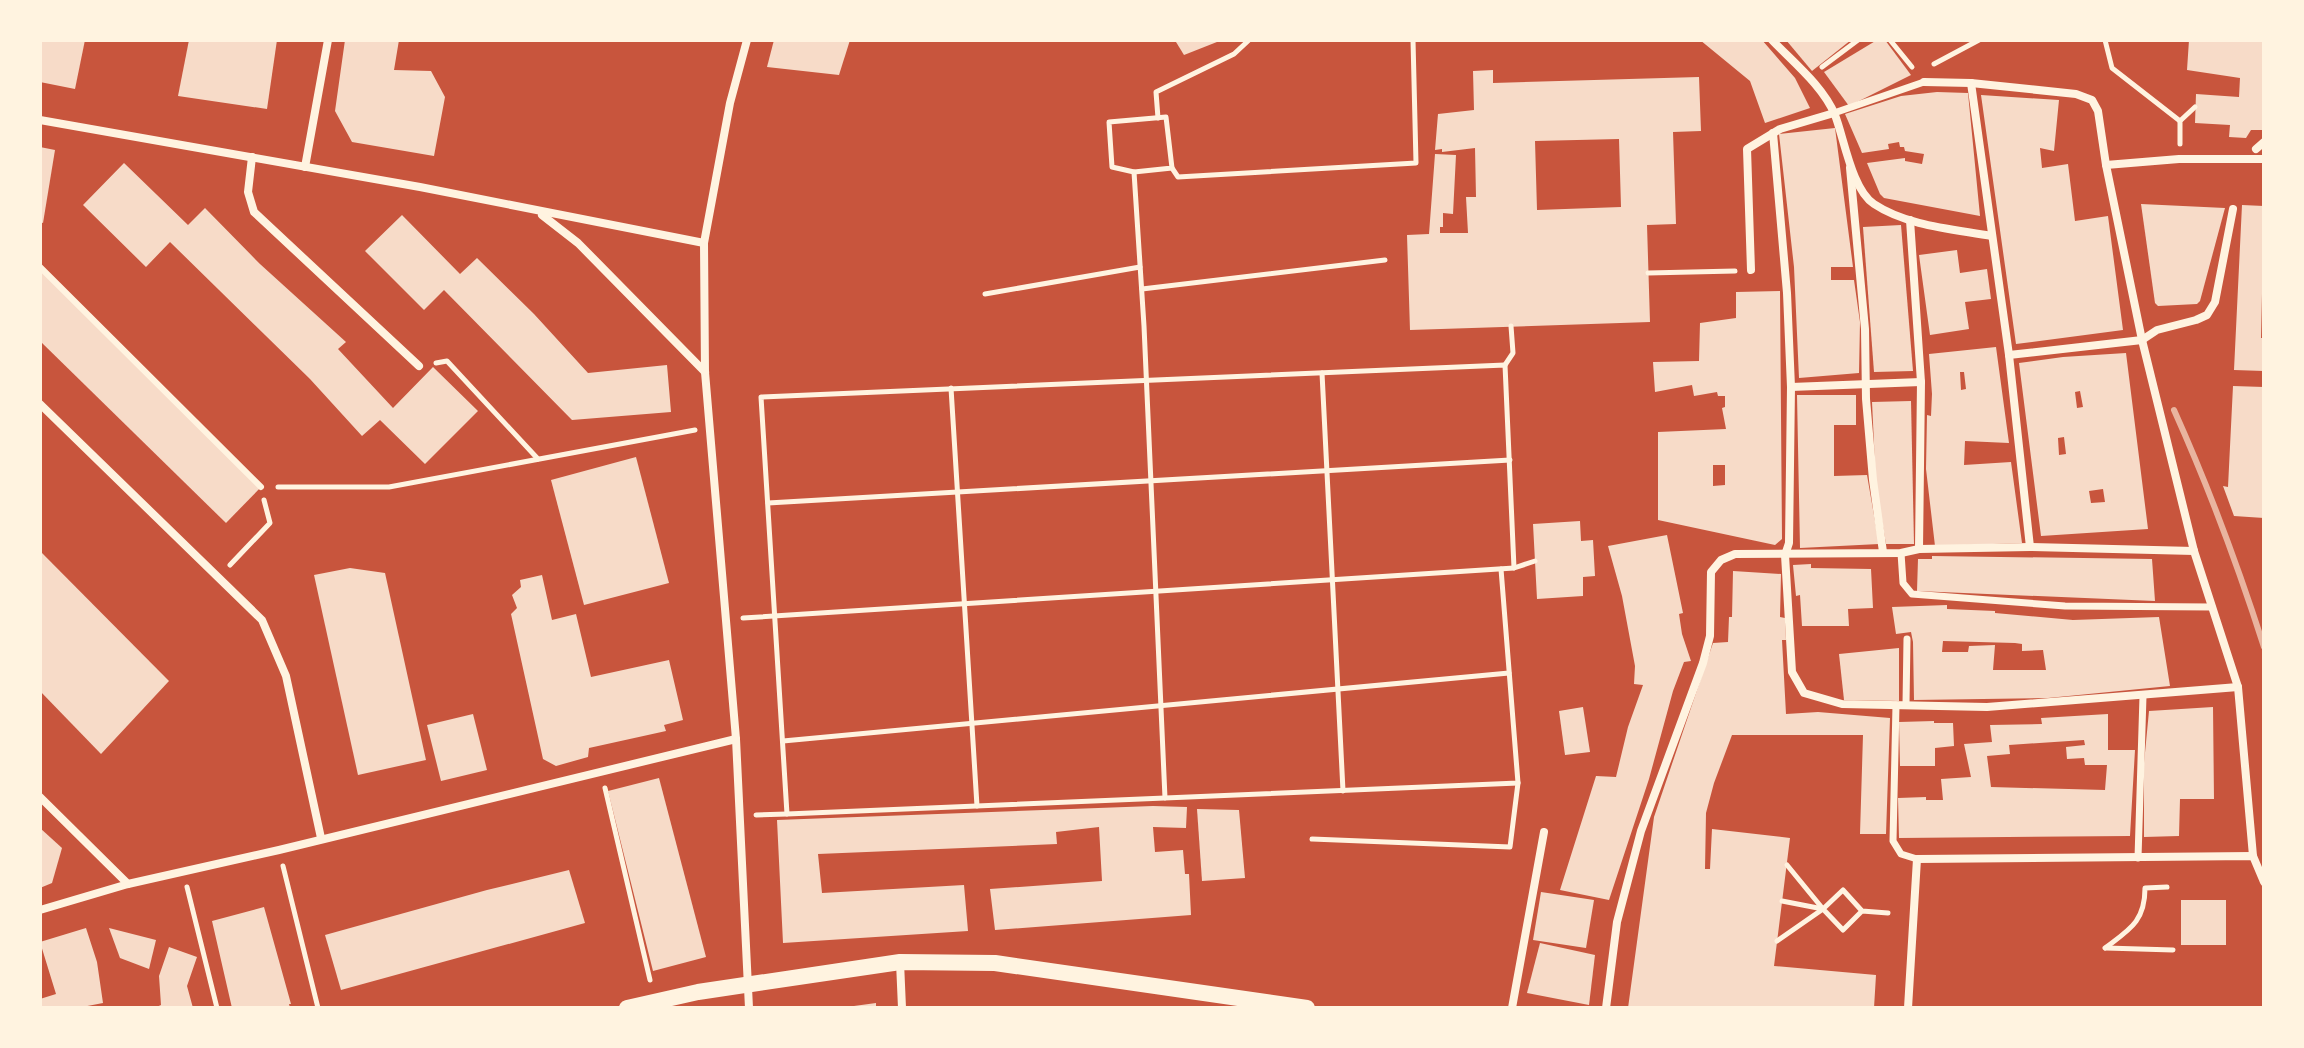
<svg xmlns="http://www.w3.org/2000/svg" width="2304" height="1048" viewBox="0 0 2304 1048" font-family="'PT Sans Narrow',sans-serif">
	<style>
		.building { fill: #f7dbc8; fill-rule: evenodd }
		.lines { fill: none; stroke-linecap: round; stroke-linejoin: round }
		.path { stroke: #fff3e0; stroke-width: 5 }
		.service { stroke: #fff3e0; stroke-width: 6 }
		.pedestrian { stroke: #fff3e0; stroke-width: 7 }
		.minor { stroke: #fff3e0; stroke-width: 8 }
		.secondary { stroke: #fff3e0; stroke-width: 16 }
		.rail { stroke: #e9b49f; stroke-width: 6 }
	</style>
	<rect width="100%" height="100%" fill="#c8553d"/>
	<!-- building -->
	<g class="building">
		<polygon points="40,40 85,40 75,89 40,82"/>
		<polygon points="189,40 277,40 267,109 178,96"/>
		<polygon points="345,40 399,40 394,70 431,71 445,97 434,156 352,142 335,111"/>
		<polygon points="774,40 850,40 839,75 767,67"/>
		<polygon points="1178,40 1222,40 1184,55 1176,42"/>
		<polygon points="1700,40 1762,40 1795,78 1810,108 1765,123 1750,81"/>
		<polygon points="1786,40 1851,40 1812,71"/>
		<polygon points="1877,40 1885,40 1911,75 1849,106 1824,72"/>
		<polygon points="2189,40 2264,40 2264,130 2251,130 2246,138 2229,137 2230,125 2195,123 2196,94 2239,97 2240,78 2187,70"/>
		<path d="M1493,70V83L1699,77L1701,131L1673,132L1676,224L1647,225L1650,322L1410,330L1407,235L1429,234L1435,154L1456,155L1453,214L1443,213V227H1440V233H1468L1466,197H1476L1475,148L1442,152V149L1435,150L1438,114L1474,110L1473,71ZM1619,139L1621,207L1537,210L1535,141Z"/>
		<polygon points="1937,92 1968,93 1980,216 1884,198 1880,194 1867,163 1905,158 1905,161 1922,164 1924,154 1905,151 1904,147 1900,147 1899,142 1888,144 1889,149 1862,153 1845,114 1901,96"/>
		<polygon points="1981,95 2059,100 2054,151 2040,148 2042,168 2068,164 2075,221 2108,216 2123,330 2016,344"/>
		<polygon points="1835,128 1853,267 1831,267 1831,280 1854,280 1860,322 1859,373 1799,378 1794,267 1779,134"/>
		<polygon points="40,147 55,150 43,223 40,222"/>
		<polygon points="124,163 188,225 205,208 260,264 346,342 338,349 393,408 433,367 478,411 425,464 380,420 362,436 310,379 170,242 146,267 83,205"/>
		<polygon points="2141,204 2225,208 2200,301 2197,304 2158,306 2155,303"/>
		<polygon points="2242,205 2264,206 2261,338 2264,338 2264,371 2234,370"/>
		<polygon points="402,215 460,274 477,258 534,314 588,373 667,365 671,412 572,420 444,290 424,310 365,251"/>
		<polygon points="1901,225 1913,371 1874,372 1863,227"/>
		<polygon points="1957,250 1960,273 1987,269 1991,299 1965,302 1969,329 1930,335 1919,255"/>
		<polygon points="40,267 261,487 226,523 40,341"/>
		<path d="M1780,291L1782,539L1775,545L1658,520V432L1726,429L1722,408L1725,407V396H1718L1717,392L1694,396L1692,385L1655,392L1653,362L1699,361L1700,323L1736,318V292ZM1713,465H1725V485L1713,486Z"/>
		<path d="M1996,347L2009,443L1965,441L1964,465L2011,462L2022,543L1935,546L1926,469L1927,415L1931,416L1932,394L1929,354ZM1960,372H1964L1966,389L1961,390Z"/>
		<path d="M2126,353L2148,529L2041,536L2019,363L2063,357ZM2080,391L2083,407L2077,408L2075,392ZM2064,437L2066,454L2059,455L2058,438ZM2103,489L2105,502L2091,503L2089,491Z"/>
		<polygon points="2233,386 2264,387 2264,518 2234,516 2223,486 2228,487"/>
		<polygon points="1797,395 1856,395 1856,425 1834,425 1834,476 1867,475 1879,544 1800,548"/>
		<polygon points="1911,401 1914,544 1886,544 1876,486 1872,402"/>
		<polygon points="636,457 669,583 584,605 551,480"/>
		<polygon points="1580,521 1581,541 1593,540 1595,576 1583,577 1583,596 1537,599 1533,524"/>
		<polygon points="1667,535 1683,613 1679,614 1682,634 1691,661 1684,662 1673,691 1649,779 1609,900 1560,890 1596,776 1616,777 1628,727 1643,685 1634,684 1635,666 1622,596 1608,546"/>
		<polygon points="40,551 169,681 101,754 40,691"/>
		<polygon points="1932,556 2152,559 2155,601 1917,591 1918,559 1932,559"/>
		<polygon points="1811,564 1811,568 1871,569 1873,608 1848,609 1849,626 1802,626 1800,595 1796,596 1793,565"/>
		<polygon points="350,568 385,573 426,760 358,775 314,575"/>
		<polygon points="1733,571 1781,574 1780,617 1785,618 1786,640 1782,640 1786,714 1818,712 1890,718 1886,834 1860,834 1863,735 1732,735 1714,783 1706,813 1705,869 1710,869 1712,829 1790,838 1774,966 1876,975 1874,1008 1628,1008 1654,817 1713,643 1728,642 1729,617 1732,617"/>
		<polygon points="542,575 552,620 576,614 591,677 669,660 683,720 664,725 666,731 589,748 588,757 556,766 543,759 511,614 517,608 512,595 521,587 520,580"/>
		<path d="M1947,605V609L1995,611V613L2073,620L2159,617L2170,686L2048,698L1914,700L1913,642L1911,632L1896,634L1892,607ZM1943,641L2015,643L2022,644V651L2043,650L2046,670H1993L1995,645L1969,646L1968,652H1942Z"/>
		<polygon points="1899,648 1899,701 1844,700 1839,654"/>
		<polygon points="1583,707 1590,752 1565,755 1559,711"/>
		<polygon points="2213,707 2214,799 2180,799 2179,836 2144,837 2144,763 2149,711"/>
		<polygon points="473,714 487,770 441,781 427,725"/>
		<path d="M2108,714V750H2135L2130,836L1899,838L1898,798L1926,797V800H1943L1941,779L1971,777L1964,744L1992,742L1990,725L2042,724L2041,718ZM2084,740L2085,745L2066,747L2067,759L2084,758L2085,765H2107L2105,790L1991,787L1987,756L2010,754L2009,745Z"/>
		<polygon points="1934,721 1934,723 1953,723 1954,746 1935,748 1935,766 1900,766 1899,722"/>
		<polygon points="659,778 706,957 653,971 608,791"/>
		<polygon points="1153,806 1187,807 1186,828 1153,827 1155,852 1183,850 1185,874 1189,874 1191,915 995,930 990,889 1102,881 1099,827 1056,832 1057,844 818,854 822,893 964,885 968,931 783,943 777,820"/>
		<polygon points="1197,809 1239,810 1245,878 1202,881"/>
		<polygon points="40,828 62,848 52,883 40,888"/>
		<polygon points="569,870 585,923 341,990 325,935 487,890"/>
		<polygon points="1541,892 1594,900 1586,948 1533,940"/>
		<rect x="2181" y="900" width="45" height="45"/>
		<polygon points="264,907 291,1004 289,1004 290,1008 232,1008 212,921"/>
		<polygon points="86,928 97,962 103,1003 77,1008 40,1008 40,999 56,994 40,942"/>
		<polygon points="109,928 156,940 149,969 120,958"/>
		<polygon points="1540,943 1595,955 1589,1005 1527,993"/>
		<polygon points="169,947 197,957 187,986 193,1008 154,1008 161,1005 159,976"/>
		<polygon points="876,1003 876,1008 855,1008 854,1006"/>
	</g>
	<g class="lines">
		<!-- path -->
		<g class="path">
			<polyline points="1890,40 1912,67"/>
			<polyline points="2105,40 2112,68 2180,121"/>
			<polyline points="1934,64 1979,40"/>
			<polyline points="1822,67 1858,40"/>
			<polygon points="1166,117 1172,168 1134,172 1112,167 1109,122"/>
			<polyline points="1158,118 1156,92 1234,54 1249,40"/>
			<polyline points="2180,144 2180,121 2195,107"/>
			<polyline points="1172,168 1178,177 1416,163 1413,40"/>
			<polyline points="1134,172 1144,326 1165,798"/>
			<polyline points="1648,273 1735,271"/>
			<polyline points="1142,289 1385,260"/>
			<polyline points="985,294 1140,267"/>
			<polyline points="436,363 447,361 538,459"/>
			<polyline points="1505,365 1513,353 1511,326"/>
			<polyline points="1322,373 1343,791"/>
			<polyline points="951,388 977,806"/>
			<polyline points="278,487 389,487 695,430"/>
			<polyline points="768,503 1510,460"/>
			<polyline points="230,565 270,523 264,500"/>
			<polyline points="1501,569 1518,783 787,814 761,397 1505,365 1514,568"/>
			<polyline points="743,618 1514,568 1535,561"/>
			<polyline points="783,741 1509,673"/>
			<polyline points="605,788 650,980"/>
			<polyline points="756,815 787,814"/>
			<polyline points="1312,839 1510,847 1518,783"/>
			<polyline points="1787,865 1823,909"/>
			<polyline points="283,866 318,1008"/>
			<polyline points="187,887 217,1008"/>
			<polyline points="1782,901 1823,909"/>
			<polyline points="1862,911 1843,890 1823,909 1843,930 1862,911 1888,913"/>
			<polyline points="1777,941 1823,909"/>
			<path d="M2105,948C2129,930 2145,922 2145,888L2167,887"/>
			<polyline points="2106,948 2173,950"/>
		</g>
		<!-- service -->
		<polyline class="service" points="40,267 261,487"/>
		<!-- pedestrian -->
		<g class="pedestrian">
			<polyline points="1834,113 1924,82"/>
			<polyline points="1901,553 1903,583 1912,594 2065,606 2212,607"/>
			<polyline points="1906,704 1907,639"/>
			<polyline points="1896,705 1893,841 1901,854 1917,859"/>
			<polyline points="2138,858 2143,696"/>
		</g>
		<!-- minor -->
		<g class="minor">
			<polyline points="747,40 730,103 704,243 705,372 736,739 749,1008"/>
			<path d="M1772,40C1793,62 1823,86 1835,115C1844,138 1852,190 1874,204C1907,226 1953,229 1992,236"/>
			<polyline points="1924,82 1971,83 2076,94 2092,100 2098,111 2106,165 2142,340 2194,551 2238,687 2253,856"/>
			<polyline points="1971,83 2009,355 2030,547"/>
			<polyline points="40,120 420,187 704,243"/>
			<polyline points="1773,133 1787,293 1791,387 1789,543 1785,555 1792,672 1804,693 1842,704 1987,707 2238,687"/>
			<polyline points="2256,149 2264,142"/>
			<polyline points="252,157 248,192 254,212 419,366"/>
			<polyline points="2106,165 2179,159 2264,159"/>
			<polyline points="305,167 328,40"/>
			<polyline points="1850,168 1865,329 1866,399 1873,480 1883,552"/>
			<polyline points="542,215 578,243 705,372"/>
			<polyline points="1910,220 1921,382 1919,549"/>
			<polyline points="1751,270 1747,149 1780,129 1834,113"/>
			<polyline points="2009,355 2142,340 2157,330 2196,320 2207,315 2215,302 2233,209"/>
			<polyline points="1791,387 1921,382"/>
			<polyline points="40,404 262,620 286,676 321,838"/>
			<polyline points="40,797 128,884"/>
			<polyline points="40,910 128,884 279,850 736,739"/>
			<polyline points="900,962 902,1008"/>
			<polyline points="1512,1008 1544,832"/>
			<polyline points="1606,1008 1617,922 1641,831 1703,663 1710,636 1711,572 1721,560 1735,554 1901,553 1919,549 2030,547 2194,551"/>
			<polyline points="1908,1008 1917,859 2253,856 2264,882"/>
		</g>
		<!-- secondary -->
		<polyline class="secondary" points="627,1008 698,992 900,962 995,963 1307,1008"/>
		<!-- rail -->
		<path class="rail" d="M2174,410C2209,488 2238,566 2264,647"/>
	</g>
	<!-- border -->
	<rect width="2304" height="1048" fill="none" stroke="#fff3e0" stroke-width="84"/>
</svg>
